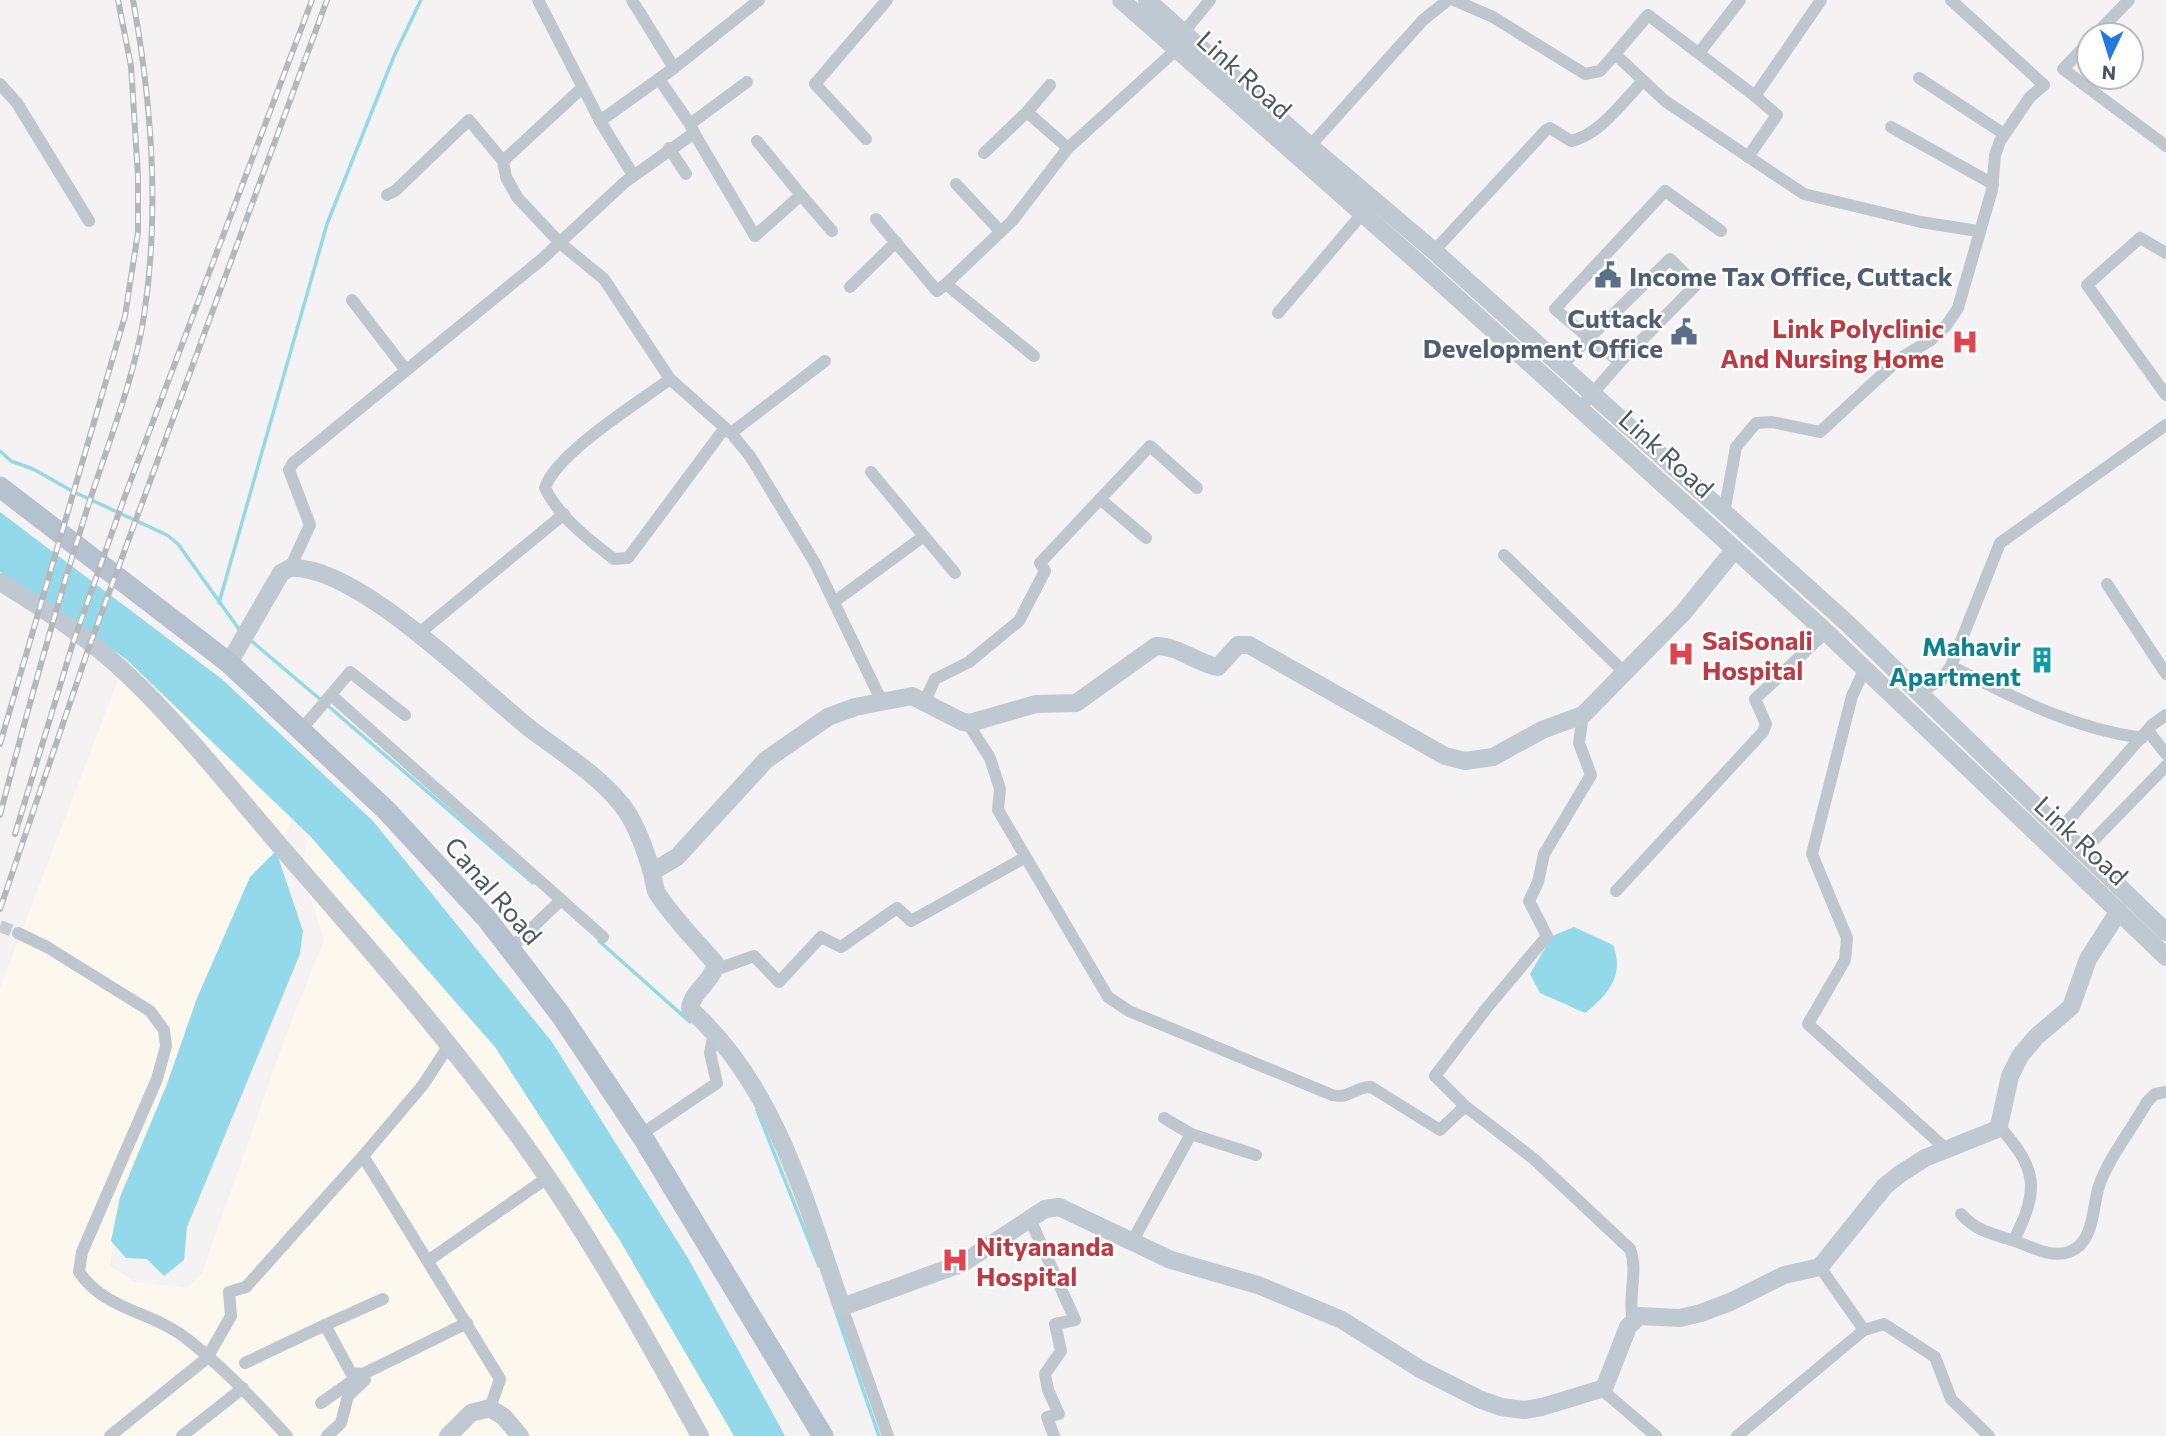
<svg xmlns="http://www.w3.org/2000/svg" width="2166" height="1436" viewBox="0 0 2166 1436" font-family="Commissioner,sans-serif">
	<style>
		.commercial { fill: #fcf8ee }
		.water { fill: #94d9e9 }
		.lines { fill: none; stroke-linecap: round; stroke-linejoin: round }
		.stream { stroke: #94d9e9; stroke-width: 3.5 }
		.street-tunnel { stroke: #cacbcd; stroke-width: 12; stroke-dasharray: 12 6; stroke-linecap: butt }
		.street { stroke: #bec7ce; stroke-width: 12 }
		.secondary { stroke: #bfc9d2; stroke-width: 18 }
		.primary { stroke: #b4c2cf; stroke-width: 21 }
		.rail-casing { stroke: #b5b7bc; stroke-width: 6 }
		.rail { stroke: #fff; stroke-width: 3.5; stroke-dasharray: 10; stroke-linecap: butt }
		.labels { text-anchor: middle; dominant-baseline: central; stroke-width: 5; stroke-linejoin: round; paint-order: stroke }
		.street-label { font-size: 26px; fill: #4a565f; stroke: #fff }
		.service-label { font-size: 26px; font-weight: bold; fill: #4e5e75; stroke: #fff; text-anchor: start }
		.health-label { font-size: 26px; font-weight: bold; fill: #be3a42; stroke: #fff; text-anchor: start }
		.culture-label { font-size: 26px; font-weight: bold; fill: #0d838f; stroke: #fff; text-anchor: end }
	</style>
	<rect width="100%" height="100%" fill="#f4f2f2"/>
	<!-- commercial -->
	<polygon class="commercial" points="126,659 293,820 276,851 250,877 197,998 167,1084 120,1197 110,1266 135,1282 187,1288 202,1273 286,1035 324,940 300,865 310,836 495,1047 619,1239 734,1436 0,1436 0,988"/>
	<!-- water -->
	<g class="water">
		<polygon points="0,512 223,680 373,821 552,1042 688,1258 785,1436 734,1436 619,1239 495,1047 310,836 126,659 0,572"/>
		<polygon points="276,851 303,931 300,954 187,1227 184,1260 164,1276 147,1259 126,1258 111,1241 120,1197 167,1084 197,998 250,877"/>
		<path d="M1574,927L1613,945C1625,975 1608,995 1585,1013L1540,993L1530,974L1552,936Z"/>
	</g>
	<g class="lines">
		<!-- stream -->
		<g class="stream">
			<polyline points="0,451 11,461 33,469 74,492 167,535 178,544 241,632"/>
			<polyline points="219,603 327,224 394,56 421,0"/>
			<polyline points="249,639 321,700"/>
			<polyline points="327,705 533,883"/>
			<polyline points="599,941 690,1022"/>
			<polyline points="757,1110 819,1266"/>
			<polyline points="836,1312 879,1436"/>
		</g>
		<!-- street-tunnel -->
		<polyline class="street-tunnel" points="0,926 18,933"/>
		<!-- street -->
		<g class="street">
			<polyline points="538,0 600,121 674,68 632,0"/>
			<polyline points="1454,0 1493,17 1585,74 1600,71 1615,54 1665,101 1804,194 1921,222 1978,231"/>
			<polyline points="2095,35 2129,0"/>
			<polyline points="2089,42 2063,69 2166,146"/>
			<polyline points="1699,53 1740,0"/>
			<polyline points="1615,54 1648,15 1755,96 1821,0"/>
			<polyline points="674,68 759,0"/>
			<polyline points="1919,78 2004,134"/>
			<polyline points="659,79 690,124"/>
			<polyline points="0,84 17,103 89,221"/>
			<polyline points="1027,112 1050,85"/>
			<polyline points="600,121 633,175"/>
			<polyline points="1891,127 1993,184"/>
			<polyline points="694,133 690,124 747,82"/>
			<polyline points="866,139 815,84 887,0"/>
			<polyline points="757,141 801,195"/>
			<polyline points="1310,146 1423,20 1448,0"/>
			<polyline points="669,148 686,174"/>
			<polyline points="984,153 1027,112 1068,148"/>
			<polyline points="1748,157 1777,115 1755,96"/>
			<polyline points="503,161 506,177 517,197 560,243 604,279 670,379 731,433 750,456 815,563 882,702"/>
			<polyline points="956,184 1000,231"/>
			<polyline points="387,195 395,191 469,120 503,161 582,88"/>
			<polyline points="876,219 937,291 946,284"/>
			<path d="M1434,251L1546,130L1550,128L1571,141C1600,135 1623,101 1643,81"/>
			<polyline points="2166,253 2140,238 2087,285 2166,395"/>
			<polyline points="850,287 896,242"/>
			<polyline points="352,300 405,369"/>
			<polyline points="1278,313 1362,214"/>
			<polyline points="1034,356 946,284 1012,221 1068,148 1177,49 1184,32 1210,0"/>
			<polyline points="1560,367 1589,338 1555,309 1665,191 1721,231"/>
			<path d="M670,379C638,403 556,453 545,488C559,517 589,540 614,559L628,558L724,429"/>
			<polyline points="1579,409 1620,362 1589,338 1670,259 1696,285 1620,362"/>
			<polyline points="731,433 825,361"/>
			<polyline points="871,472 924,536"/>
			<polyline points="1100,499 1146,538"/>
			<polyline points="1724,513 1736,447 1756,423 1772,422 1820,432 1899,359 1931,340 1946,326 1958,308 1992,190 1995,155 2000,141 2030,97 2044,85 1951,0"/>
			<polyline points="1504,555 1624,672"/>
			<polyline points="290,568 310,525 289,470 293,463 541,260 625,182 694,133 755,236 801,195 832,231"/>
			<polyline points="2107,584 2166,674"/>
			<polyline points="834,602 924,536 955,573"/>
			<polyline points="418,634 564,514"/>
			<path d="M1951,666C2015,698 2071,728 2142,738"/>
			<polyline points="1865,668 1852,696 1812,854 1847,938 1845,960 1808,1024 1946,1149"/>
			<polyline points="1917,694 1942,679 1951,666 2000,543 2166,425"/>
			<polyline points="331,695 603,937"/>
			<polyline points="925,701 935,679 969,662 1019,621 1045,571 1040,563 1150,446 1197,488"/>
			<path d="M967,722L990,758L1000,789L998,810L1108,997L1129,1011L1332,1095C1351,1099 1356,1086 1371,1087L1440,1130L1465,1106L1534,1159L1630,1249C1639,1271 1627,1295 1633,1322"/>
			<polyline points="301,730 350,672 405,715"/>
			<polyline points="2148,731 2166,754"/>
			<polyline points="2059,831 2152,725 2166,715"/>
			<polyline points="2083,851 2166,766"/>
			<polyline points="1616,891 1763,732 1766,724 1755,699 1826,632"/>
			<path d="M18,933L47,947L150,1011L164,1030L166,1046L157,1079L82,1252L79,1272C106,1311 152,1311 187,1339C224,1368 255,1401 287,1436"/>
			<polyline points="510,949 561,900"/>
			<polyline points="715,970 754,956 779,982 821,937 841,947 897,908 911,921 1024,858"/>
			<polyline points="449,1045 423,1085 363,1156 500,1379 490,1408"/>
			<polyline points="1465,1106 1435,1076 1486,1009 1547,936 1529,901 1538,882 1544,854 1591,775 1579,743 1583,715"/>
			<polyline points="1164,1118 1191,1134"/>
			<path d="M1999,1126C2037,1169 2040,1188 2014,1240"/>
			<polyline points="640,1135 717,1083 710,1053 714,1033"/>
			<path d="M1961,1214C1978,1233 1995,1234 2018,1242C2033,1248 2053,1258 2069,1252C2095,1243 2092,1207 2099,1186C2109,1157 2132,1129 2147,1102L2155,1094L2166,1092"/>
			<polyline points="1030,1219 1075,1320 1055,1324 1061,1351 1045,1374 1048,1390 1059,1414 1047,1417 1054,1436"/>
			<polyline points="1132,1242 1191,1134 1256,1155"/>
			<polyline points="429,1260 547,1178"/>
			<polyline points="842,1307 888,1436"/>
			<polyline points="325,1325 383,1299"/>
			<polyline points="1864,1330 1884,1324 1935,1357 1951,1399 1989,1436"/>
			<polyline points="245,1363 325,1325 351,1373 363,1374 467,1323"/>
			<polyline points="1601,1389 1656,1436"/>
			<polyline points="321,1403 362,1374"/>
			<polyline points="110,1436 207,1358 231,1316 229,1292 246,1287 363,1156"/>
			<polyline points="182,1436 243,1388"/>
			<polyline points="327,1436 341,1423 348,1396 365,1380 363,1374"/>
			<polyline points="1737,1436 1864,1330 1820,1267"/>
		</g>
		<!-- secondary -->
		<g class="secondary">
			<polyline points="1121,0 1430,273 1826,632 2166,957"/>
			<polyline points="1147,0 1310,146 1434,251 1847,623 2166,932"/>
			<path d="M0,582C46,610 92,640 131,678C187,732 235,794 287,854C372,952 459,1051 534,1158C596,1246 648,1341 700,1436"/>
			<path d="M229,663L281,573L290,568C358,564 479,689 533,731C565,755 597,774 622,805C636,823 646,852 652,873C654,880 654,888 657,893C673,918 696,941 715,963C714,982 691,991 690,1009C776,1086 805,1201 842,1307L963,1263L1045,1209L1059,1207L1171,1260L1258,1285L1342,1320L1420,1369L1479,1399L1501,1407L1524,1410L1542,1407L1601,1389L1605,1386L1628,1327L1639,1316L1680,1318L1701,1313L1730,1302L1784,1275L1820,1267L1885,1186L1900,1174L1925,1158L1995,1130L1999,1126L2010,1076L2020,1056L2036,1037L2071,1007L2088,959L2119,911"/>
			<path d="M652,872L677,857L766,760L828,717L855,707L912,696L963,722L970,723L1036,704L1076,703L1156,646C1179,646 1196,663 1218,667L1238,645H1249L1445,756L1465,761L1493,757L1542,730L1583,715L1683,613L1735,549"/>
			<polyline points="448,1436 471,1413 490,1408 504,1417 520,1436"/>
		</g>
		<!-- primary -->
		<polyline class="primary" points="0,487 229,663 386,810 487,919 560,1014 645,1141 823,1436"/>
		<!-- rail casing -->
		<g class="rail-casing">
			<g id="rail">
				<polyline points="0,744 125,316 138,232 138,176 131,66 118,0"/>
				<path d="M0,815C26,716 53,617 84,519C104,453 133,385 144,316C160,211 152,104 133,0"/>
				<polyline points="15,834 73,643 126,493 312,0"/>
				<polyline points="0,909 88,650 327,0"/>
			</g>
		</g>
		<!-- rail -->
		<use href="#rail" class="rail"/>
	</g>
	<!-- icons -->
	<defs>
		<g id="civic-bare" transform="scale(2.1)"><path d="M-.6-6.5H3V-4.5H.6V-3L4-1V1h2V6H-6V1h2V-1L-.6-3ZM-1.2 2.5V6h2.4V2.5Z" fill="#5c6f8a" stroke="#fff" stroke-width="2.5" paint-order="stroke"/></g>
		<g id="hospital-bare" transform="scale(2.1)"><path d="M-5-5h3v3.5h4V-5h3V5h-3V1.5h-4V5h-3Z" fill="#e0444e" stroke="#fff" stroke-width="2.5" paint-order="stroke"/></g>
		<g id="building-bare" transform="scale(2.1)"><path d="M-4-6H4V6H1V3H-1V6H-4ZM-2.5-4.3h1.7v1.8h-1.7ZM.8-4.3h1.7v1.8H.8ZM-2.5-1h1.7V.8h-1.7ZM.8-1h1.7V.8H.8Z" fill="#0f9aa8" stroke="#fff" stroke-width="2.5" paint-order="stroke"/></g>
	</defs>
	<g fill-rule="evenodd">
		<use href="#civic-bare" x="1608" y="275"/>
		<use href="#civic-bare" x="1684" y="332"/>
		<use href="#hospital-bare" x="1965" y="342"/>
		<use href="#hospital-bare" x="1681" y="654"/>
		<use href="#building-bare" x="2042" y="660"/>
		<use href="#hospital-bare" x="955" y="1260"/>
	</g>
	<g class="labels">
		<!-- street labels -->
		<g class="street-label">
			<text transform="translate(1245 74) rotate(42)">Link Road</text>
			<text transform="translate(1667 453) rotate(42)">Link Road</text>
			<text transform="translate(2082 840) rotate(43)">Link Road</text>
			<text transform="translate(494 890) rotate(49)">Canal Road</text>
		</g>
		<!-- service labels -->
		<g class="service-label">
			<text x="1629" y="275">Income Tax Office, Cuttack</text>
			<text x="1663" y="317" text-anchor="end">Cuttack<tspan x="1663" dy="30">Development Office</tspan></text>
		</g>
		<!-- health labels -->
		<g class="health-label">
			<text x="1944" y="327" text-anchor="end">Link Polyclinic<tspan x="1944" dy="30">And Nursing Home</tspan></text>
			<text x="1702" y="639">SaiSonali<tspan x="1702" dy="30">Hospital</tspan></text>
			<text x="976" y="1245">Nityananda<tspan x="976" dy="30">Hospital</tspan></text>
		</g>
		<!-- culture labels -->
		<g class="culture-label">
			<text x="2021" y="645">Mahavir<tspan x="2021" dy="30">Apartment</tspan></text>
		</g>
	</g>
	<!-- north arrow -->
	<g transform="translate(2110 56) rotate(184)"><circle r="33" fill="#ffffff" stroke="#b7bbbf" stroke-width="2"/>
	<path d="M0-5L12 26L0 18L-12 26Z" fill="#2379dd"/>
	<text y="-10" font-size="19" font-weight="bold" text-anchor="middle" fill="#4a565f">N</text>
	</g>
</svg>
